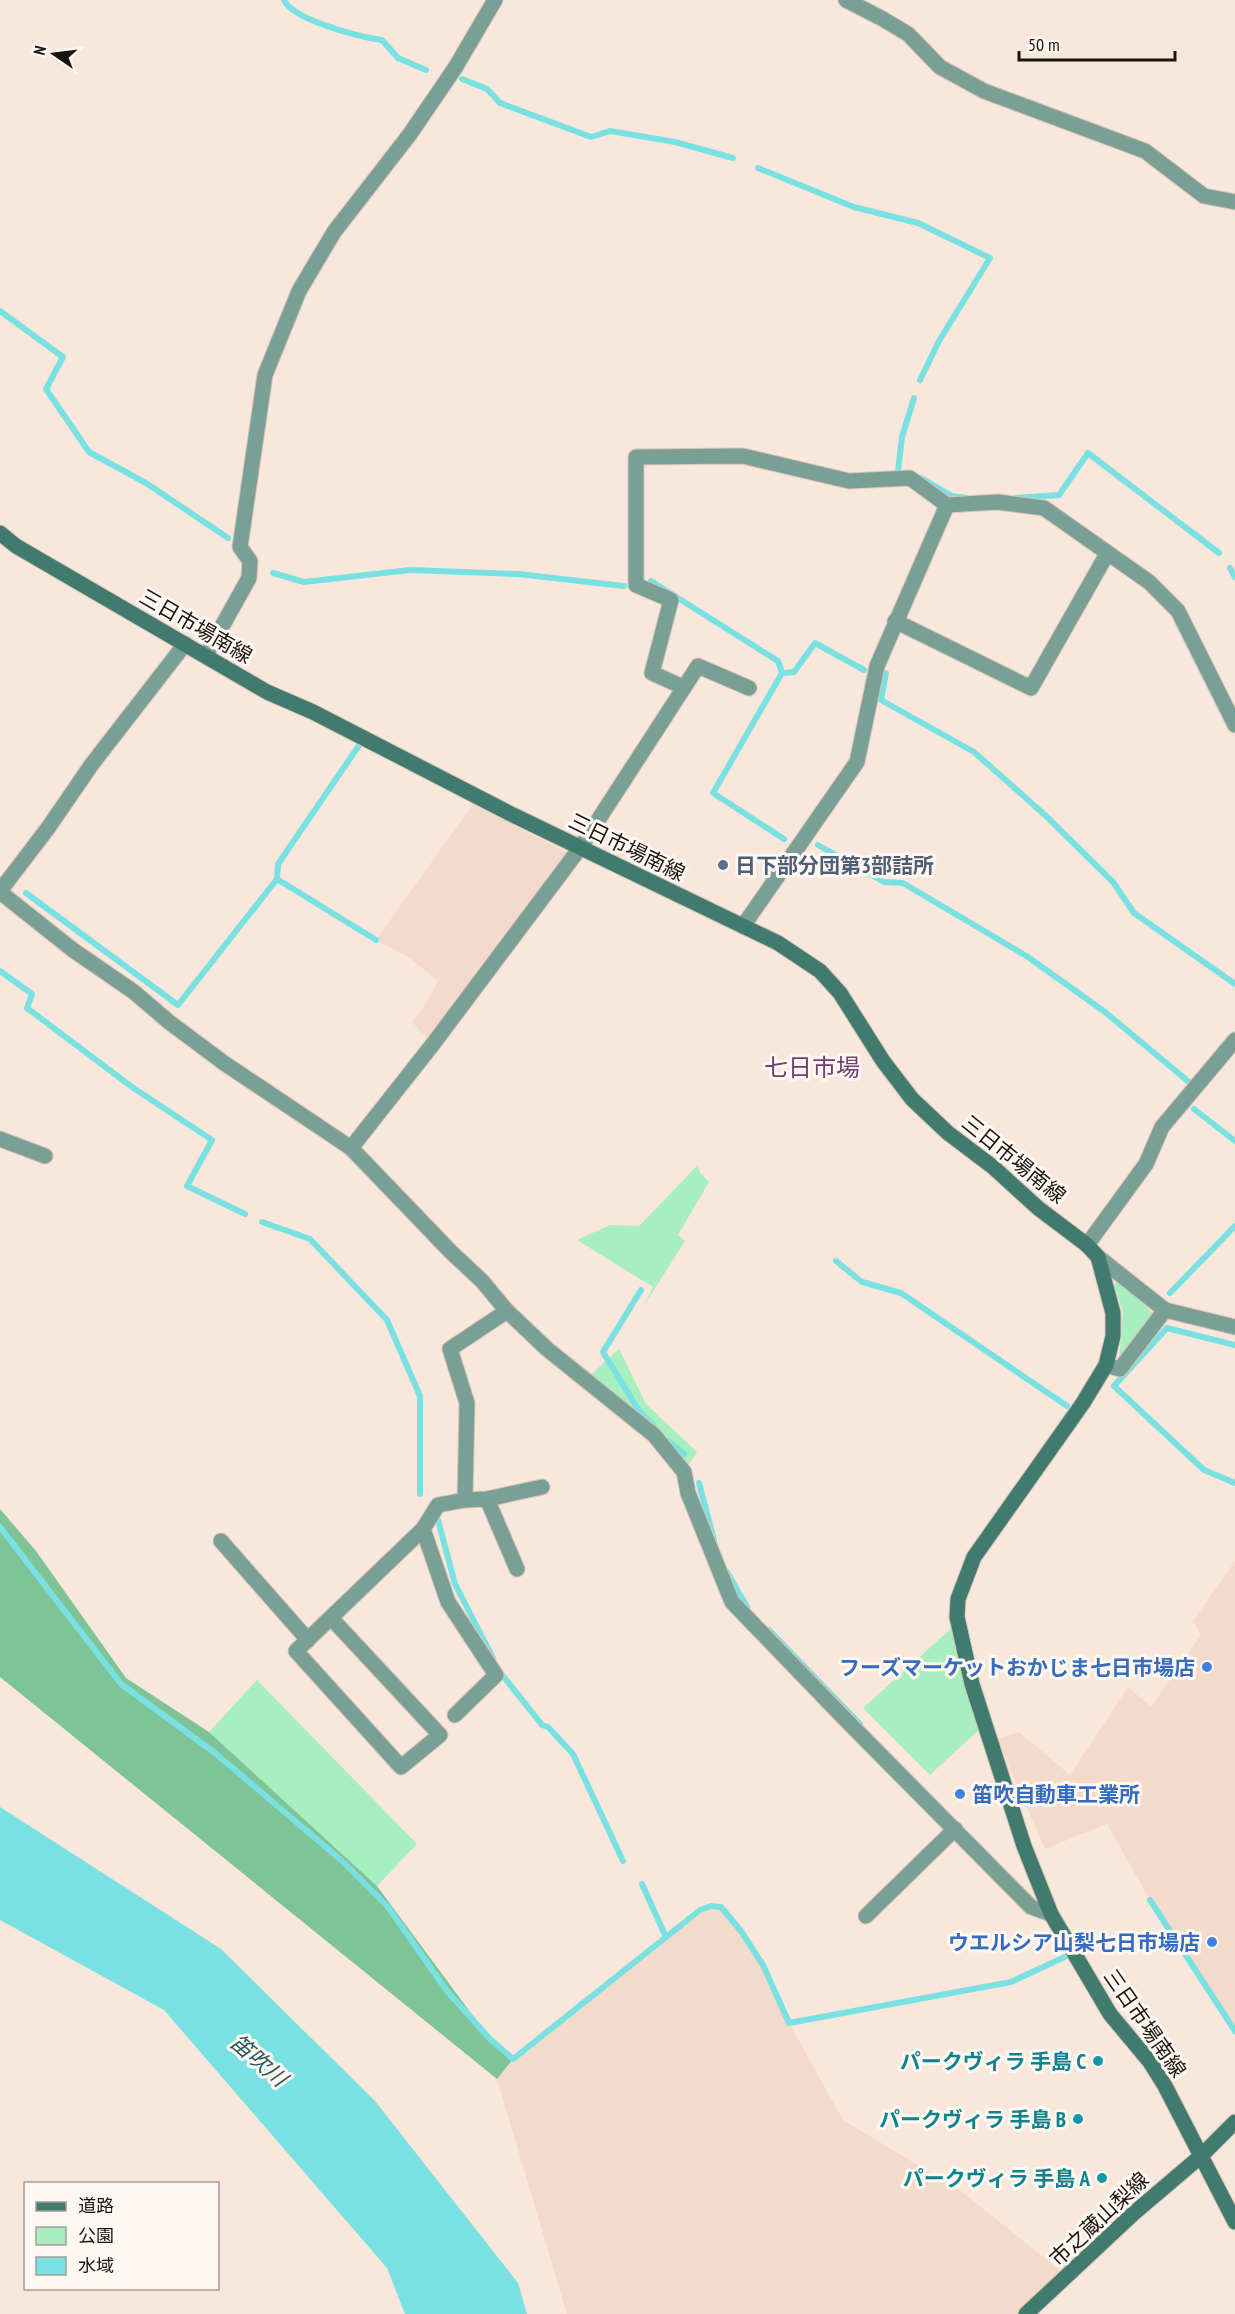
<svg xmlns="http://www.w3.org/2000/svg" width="1235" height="2314" viewBox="0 0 1235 2314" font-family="'PT Sans Narrow','Noto Sans JP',sans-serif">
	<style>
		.built { fill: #f3daca }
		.green { fill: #a8efbf }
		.forest { fill: #7ec496 }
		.water { fill: #79e1e1 }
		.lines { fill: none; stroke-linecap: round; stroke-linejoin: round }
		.stream { stroke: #79e1e1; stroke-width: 6 }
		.street-casing { stroke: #d5c5bc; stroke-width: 17 }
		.secondary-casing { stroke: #d5c5bc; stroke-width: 17 }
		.street { stroke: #7aa096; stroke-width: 15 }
		.secondary { stroke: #407b6d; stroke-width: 15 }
		.service-dot { fill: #5c6f8a; stroke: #fef7f2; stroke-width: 2 }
		.shop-dot { fill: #3f7fe0; stroke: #fef7f2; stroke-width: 2 }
		.culture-dot { fill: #0f9aa8; stroke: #fef7f2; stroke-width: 2 }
		.labels { text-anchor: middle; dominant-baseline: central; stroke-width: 6; stroke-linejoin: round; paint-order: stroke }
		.street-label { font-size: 21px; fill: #1b1511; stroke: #fef7f2 }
		.service-label { font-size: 21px; font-weight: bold; fill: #4e5e75; stroke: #fef7f2; text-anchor: start }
		.shop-label { font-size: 21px; font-weight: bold; fill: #366cbe; stroke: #fef7f2; text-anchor: end }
		.culture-label { font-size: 21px; font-weight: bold; fill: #0d838f; stroke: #fef7f2; text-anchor: end }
		.water-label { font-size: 22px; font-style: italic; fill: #295858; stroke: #fef7f2 }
		.quarter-label { font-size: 24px; fill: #714073; stroke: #fef7f2 }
	</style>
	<rect width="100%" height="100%" fill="#f9e7dc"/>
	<!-- built -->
	<g class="built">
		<polygon points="473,804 574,856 433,1044 412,1022 427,1002 438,981 410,958 376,940"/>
		<polygon points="1235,1561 1235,2031 1150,1900 1107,1824 1045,1849 997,1739 1019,1732 1070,1775 1128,1687 1151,1707 1201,1635 1193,1621"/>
		<polygon points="711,1906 721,1907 741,1931 763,1965 789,2023 843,2120 962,2192 1067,2276 1026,2314 567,2314 497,2079 513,2059 700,1910"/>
	</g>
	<!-- green -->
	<g class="green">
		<polygon points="698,1165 700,1173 709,1182 678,1235 685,1241 643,1307 653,1287 577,1240 610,1225 639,1226"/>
		<polygon points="1120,1279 1158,1319 1119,1359 1123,1312 1114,1285"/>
		<polygon points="619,1349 646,1404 697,1452 684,1472 585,1380"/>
		<polygon points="955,1625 982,1727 930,1775 863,1708"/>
		<polygon points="257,1680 417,1844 377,1886 209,1732"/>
	</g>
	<!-- forest -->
	<polygon class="forest" points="0,1509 36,1551 126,1678 209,1732 377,1886 490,2039 513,2059 497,2079 0,1677"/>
	<!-- water -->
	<polygon class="water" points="0,1807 221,1949 375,2101 518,2283 527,2314 405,2314 387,2268 164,2010 0,1920"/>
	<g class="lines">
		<!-- stream -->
		<g class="stream">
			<path d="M284,0C293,20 360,37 382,40L398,58L426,70"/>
			<polyline points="462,79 487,89 500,103 591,137 610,131 675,142 733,158"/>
			<polyline points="758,168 854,207 918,223 990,258 939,341 920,380"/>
			<polyline points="0,311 63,357 46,389 89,452 146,483 228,538"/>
			<polyline points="898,471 902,437 914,398"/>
			<polyline points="921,478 952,496 966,498"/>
			<polyline points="1015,498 1059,495 1088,453 1219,553"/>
			<polyline points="1230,568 1235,577"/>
			<polyline points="273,573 304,582 410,570 518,574 624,586"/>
			<polyline points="651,581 778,661 782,673 794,672 815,643 864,670"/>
			<polyline points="782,673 713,793 784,839"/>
			<polyline points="886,673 881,700 974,752 1046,816 1113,882 1134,913 1235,984"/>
			<polyline points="818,845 884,882 903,883 1028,957 1105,1012 1189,1082"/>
			<polyline points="277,879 278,864 362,741"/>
			<polyline points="26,893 178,1005 277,879 376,940"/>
			<polyline points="0,971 32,994 27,1008 132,1087 212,1140 187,1186 245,1214"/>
			<polyline points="1194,1109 1235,1141"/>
			<polyline points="262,1222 310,1239 387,1320 420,1396 420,1494"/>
			<polyline points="836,1261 862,1282 901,1293 1067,1406"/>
			<polyline points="641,1290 603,1352 639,1411 653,1425"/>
			<polyline points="1170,1293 1235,1226"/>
			<polyline points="1235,1345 1167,1328 1114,1386 1204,1470 1235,1483"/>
			<polyline points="668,1441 684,1454"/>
			<polyline points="699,1483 714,1540"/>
			<polyline points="438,1520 455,1584 493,1658"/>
			<polyline points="0,1527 121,1684 215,1753 341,1860 388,1907 447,1991 490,2039 513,2059 700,1910 711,1906 721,1907 741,1931 763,1965 789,2023 1011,1982 1071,1954"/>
			<polyline points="727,1572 747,1607"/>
			<polyline points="769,1630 860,1724"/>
			<polyline points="500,1672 542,1725 548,1727 573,1754 623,1861"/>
			<polyline points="642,1884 666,1937"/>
			<polyline points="1150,1900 1235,2031"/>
		</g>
		<!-- street casing -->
		<g class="street-casing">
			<g id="street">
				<polyline points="846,0 881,18 908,34 940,67 984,91 1145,151 1204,196 1235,202"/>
				<polyline points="895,621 1031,688 1107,554"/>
				<polyline points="206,655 249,578 250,561 240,547 265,375 299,291 334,232 410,134 455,68 495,0"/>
				<polyline points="683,687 652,673 671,600 636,585 636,457 743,456 849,481 910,478 947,505 998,502 1044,508 1149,582 1178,611 1235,725"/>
				<polyline points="0,891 48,828 92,764 185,644"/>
				<polyline points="0,892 73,950 134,992 169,1022 224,1063 351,1148 451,1252 482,1281 507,1311 547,1349 654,1435 684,1472 688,1493 732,1602 843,1717 1031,1907 1051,1914"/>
				<polyline points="743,926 857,762 877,666 947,505"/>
				<polyline points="0,1139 45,1156"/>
				<polyline points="351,1148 433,1044 580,848 698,666 749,688"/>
				<polyline points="1087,1245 1146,1164 1162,1127 1235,1040"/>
				<polyline points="1098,1257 1165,1310 1235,1327"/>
				<polyline points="507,1311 450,1349 467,1403 465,1500 487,1499 542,1487"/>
				<polyline points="1106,1365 1120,1369 1165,1310"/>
				<polyline points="487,1499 517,1569"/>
				<polyline points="423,1529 448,1602 496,1675 455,1715"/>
				<polyline points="221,1541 308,1640"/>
				<polyline points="332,1619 440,1735 401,1767 296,1651 423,1529 438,1505 465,1500"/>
				<polyline points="866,1916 955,1829"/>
			</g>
		</g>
		<!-- secondary casing -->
		<g class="secondary-casing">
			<g id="secondary">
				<polyline points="0,533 16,546 267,692 313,712 511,814 778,943 820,971 840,993 883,1061 912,1099 948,1133 993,1167 1038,1208 1087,1245 1098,1257 1113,1313 1113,1336 1106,1365 1083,1403 974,1557 958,1599 957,1617 972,1684 1024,1846 1051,1914 1110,2014 1150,2062 1165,2086 1235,2222"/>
				<polyline points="1026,2314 1134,2213 1201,2156 1235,2122"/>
			</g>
		</g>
		<!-- street -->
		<use href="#street" class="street"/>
		<!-- secondary -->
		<use href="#secondary" class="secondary"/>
	</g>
	<!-- markers -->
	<circle class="service-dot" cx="723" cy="865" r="6"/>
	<g class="shop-dot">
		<circle cx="1207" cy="1667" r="6"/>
		<circle cx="960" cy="1794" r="6"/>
		<circle cx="1212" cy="1942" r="6"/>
	</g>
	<g class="culture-dot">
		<circle cx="1098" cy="2061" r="6"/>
		<circle cx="1078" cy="2119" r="6"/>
		<circle cx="1102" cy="2178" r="6"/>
	</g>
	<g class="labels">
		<!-- street labels -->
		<g class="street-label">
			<text transform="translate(196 626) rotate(30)">三日市場南線</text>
			<text transform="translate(627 847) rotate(26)">三日市場南線</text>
			<text transform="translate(1014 1159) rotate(39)">三日市場南線</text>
			<text transform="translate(1145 2023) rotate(55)">三日市場南線</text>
			<text transform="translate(1099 2219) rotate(-43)">市之蔵山梨線</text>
		</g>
		<!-- service labels -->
		<g class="service-label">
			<text x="735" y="865">日下部分団第3部詰所</text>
		</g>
		<!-- shop labels -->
		<g class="shop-label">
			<text x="1195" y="1667">フーズマーケットおかじま七日市場店</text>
			<text x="972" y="1794" text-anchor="start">笛吹自動車工業所</text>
			<text x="1200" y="1942">ウエルシア山梨七日市場店</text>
		</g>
		<!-- culture labels -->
		<g class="culture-label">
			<text x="1086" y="2061">パークヴィラ 手島 C</text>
			<text x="1066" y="2119">パークヴィラ 手島 B</text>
			<text x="1090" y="2178">パークヴィラ 手島 A</text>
		</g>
		<!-- water labels -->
		<g class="water-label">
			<text transform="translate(259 2060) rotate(41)">笛吹川</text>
		</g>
		<!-- quarter labels -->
		<g class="quarter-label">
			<text x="812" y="1067">七日市場</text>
		</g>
	</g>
	<!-- legend -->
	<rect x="24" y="2182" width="195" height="108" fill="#fef7f2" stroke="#a39d98" stroke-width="1.5"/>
	<rect x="36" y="2202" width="30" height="9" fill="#407b6d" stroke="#a39d98" stroke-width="1.5"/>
	<text x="78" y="2212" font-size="18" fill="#1b1511">道路</text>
	<rect x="36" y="2227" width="30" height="18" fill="#a8efbf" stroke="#a39d98" stroke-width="1.5"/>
	<text x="78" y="2242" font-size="18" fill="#1b1511">公園</text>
	<rect x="36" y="2257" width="30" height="18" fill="#79e1e1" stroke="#a39d98" stroke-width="1.5"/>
	<text x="78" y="2272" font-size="18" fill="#1b1511">水域</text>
	<!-- north arrow -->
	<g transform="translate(54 54) rotate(284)" stroke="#fef7f2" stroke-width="4.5" paint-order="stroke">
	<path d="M0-4.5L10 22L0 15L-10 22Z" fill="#1b1511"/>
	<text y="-9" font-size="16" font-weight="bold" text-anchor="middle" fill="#1b1511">N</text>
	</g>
	<!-- scale -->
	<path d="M1019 51v9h156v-9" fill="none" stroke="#1b1511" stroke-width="3"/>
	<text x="1028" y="51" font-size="18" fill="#1b1511" stroke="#fef7f2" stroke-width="4.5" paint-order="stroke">50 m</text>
</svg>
